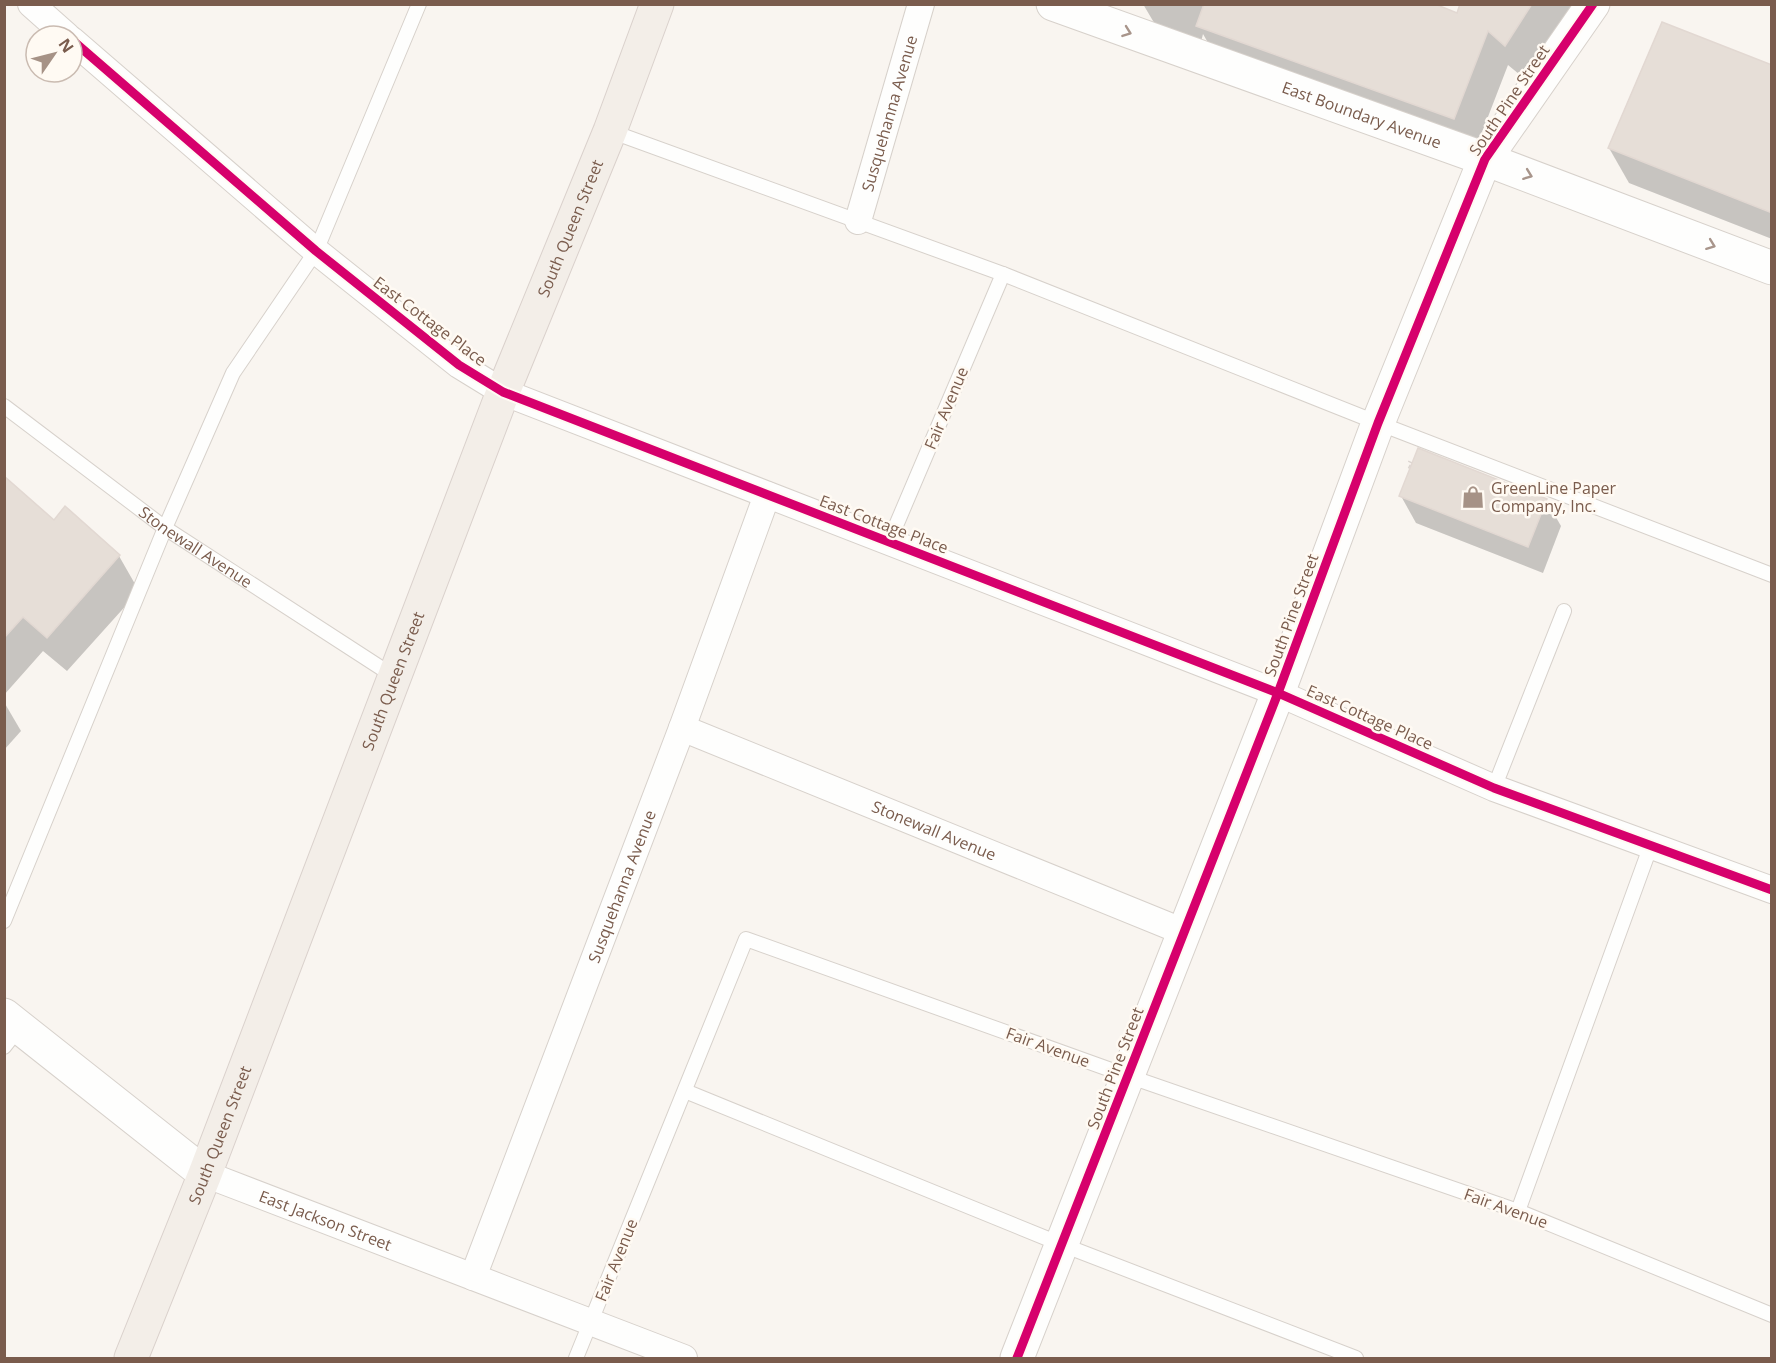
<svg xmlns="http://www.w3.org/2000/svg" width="1776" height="1363" viewBox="0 0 1776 1363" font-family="'Open Sans',sans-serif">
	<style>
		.shadow { fill: #0003 }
		.building { fill: #e6ded7; stroke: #e2d8d2; stroke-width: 1.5 }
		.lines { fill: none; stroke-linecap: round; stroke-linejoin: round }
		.service-casing { stroke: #d7d1cb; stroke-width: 16 }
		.minor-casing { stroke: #d7d1cb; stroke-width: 28 }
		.tertiary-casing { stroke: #d7d1cb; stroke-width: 35 }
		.primary-casing { stroke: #dad1cc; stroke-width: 35 }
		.path { stroke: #dcd5d0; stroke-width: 4; stroke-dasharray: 1.5 4.5; stroke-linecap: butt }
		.service { stroke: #fefefd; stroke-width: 14 }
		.minor { stroke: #fefefd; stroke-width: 26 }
		.tertiary { stroke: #fefefd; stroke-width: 33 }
		.primary { stroke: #f3eee8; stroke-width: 33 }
		.cycleway-casing { stroke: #fffaf3; stroke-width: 13 }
		.cycleway { stroke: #d6006c; stroke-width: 9 }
		.oneway { stroke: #a8958b }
		.labels { text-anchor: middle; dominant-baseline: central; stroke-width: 5; stroke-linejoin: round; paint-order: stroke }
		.street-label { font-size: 16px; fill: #7a5c4d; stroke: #fffaf3 }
		.poi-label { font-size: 16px; fill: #7a5c4d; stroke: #fffaf3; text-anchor: start }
	</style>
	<rect width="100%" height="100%" fill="#f9f5f0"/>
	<!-- shadow -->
	<g class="shadow">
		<polygon points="1143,4 1431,4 1458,15 1462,4 1575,4 1525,79 1508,65 1474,153 1218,60 1203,34 1201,42 1156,26"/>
		<polygon points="1772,67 1772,239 1629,183 1609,148"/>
		<polygon points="4,478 54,522 119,556 139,591 67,671 43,651 4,695"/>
		<polygon points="1401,496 1546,500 1561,526 1543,573 1416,523"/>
		<polygon points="4,702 21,731 4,750"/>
	</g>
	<!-- building -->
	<g class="building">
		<polygon points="1204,4 1435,4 1457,13 1460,4 1532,4 1505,46 1488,31 1454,119 1196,26"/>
		<polygon points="1662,22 1772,65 1772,213 1608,148"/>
		<polygon points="1418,448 1547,499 1528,547 1399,496"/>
		<polygon points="4,476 54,520 65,506 120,555 47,638 23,617 4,638"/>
	</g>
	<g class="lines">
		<!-- service casing -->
		<g class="service-casing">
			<g id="service">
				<polyline points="610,131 1003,274 1378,423 1772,575"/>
				<path id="s1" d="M4,406L165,528L395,677"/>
				<polyline points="889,542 1003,274"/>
				<polyline points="1494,788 1564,611"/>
				<polyline points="4,921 165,528 233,373 316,251 419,4"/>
				<polyline points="4,1047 19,1028"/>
				<polyline points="685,1091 1063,1245 1356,1358"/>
				<polyline points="1518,1211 1651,845"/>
				<polyline points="576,1358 746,939 1128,1076 1518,1211 1772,1315"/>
			</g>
		</g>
		<!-- minor casing -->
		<g class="minor-casing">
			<g id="minor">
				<polyline points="31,4 67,36"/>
				<polyline points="72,40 316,251 459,365 503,392 1278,693 1494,788 1772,890"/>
				<path id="s2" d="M858,221L921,4"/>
				<path id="s3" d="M682,728L1184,932"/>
				<path id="s4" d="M205,1174L684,1358"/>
				<path id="s5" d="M473,1277L682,728L767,495"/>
			</g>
		</g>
		<!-- tertiary casing -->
		<g class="tertiary-casing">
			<g id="tertiary">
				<path id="s6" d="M1053,4L1485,159L1772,268"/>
				<polyline points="4,1015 205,1174"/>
				<polyline points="1017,1358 1278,693 1378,423 1485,159 1593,4"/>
			</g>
		</g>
		<!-- primary casing -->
		<g class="primary-casing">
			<g id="primary">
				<path id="s7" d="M131,1358L205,1174L503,392L610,131L657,4"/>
			</g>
		</g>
		<!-- path -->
		<polyline class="path" points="1410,467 1408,466 1411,460"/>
		<!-- service -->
		<use href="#service" class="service"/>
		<!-- minor -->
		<use href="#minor" class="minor"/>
		<!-- tertiary -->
		<use href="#tertiary" class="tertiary"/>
		<!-- primary -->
		<use href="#primary" class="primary"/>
		<!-- cycleway casing -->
		<g class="cycleway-casing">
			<g id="cycleway">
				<polyline points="72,40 316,251 459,365 503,392 1278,693 1494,788 1772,890"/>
				<polyline points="1017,1358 1278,693 1378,423 1485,159 1593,4"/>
			</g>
		</g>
		<!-- cycleway -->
		<use href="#cycleway" class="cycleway"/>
	</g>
	<!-- one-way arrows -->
	<defs><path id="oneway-chevron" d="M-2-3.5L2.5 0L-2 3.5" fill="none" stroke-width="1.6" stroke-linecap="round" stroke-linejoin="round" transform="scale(1.5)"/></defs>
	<g class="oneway">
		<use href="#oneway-chevron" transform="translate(1127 32) rotate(20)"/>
		<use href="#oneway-chevron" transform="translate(1528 175) rotate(21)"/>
		<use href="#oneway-chevron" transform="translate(1711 245) rotate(21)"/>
	</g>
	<!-- icons -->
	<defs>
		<g id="shop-bare" transform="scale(1.8)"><path d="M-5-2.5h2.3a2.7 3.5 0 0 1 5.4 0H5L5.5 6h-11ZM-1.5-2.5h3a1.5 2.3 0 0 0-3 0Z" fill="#a69286" stroke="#fffaf3" stroke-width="2.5" paint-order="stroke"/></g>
	</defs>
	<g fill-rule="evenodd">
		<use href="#shop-bare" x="1473" y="497"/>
	</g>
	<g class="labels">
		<!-- street labels -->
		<g class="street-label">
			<text transform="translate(1509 100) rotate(-56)">South Pine Street</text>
			<text stroke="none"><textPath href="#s2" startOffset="112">Susquehanna Avenue</textPath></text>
			<text stroke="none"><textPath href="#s6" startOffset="328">East Boundary Avenue</textPath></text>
			<text stroke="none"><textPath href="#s7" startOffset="1212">South Queen Street</textPath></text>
			<text transform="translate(430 321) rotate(37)">East Cottage Place</text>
			<text transform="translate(946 408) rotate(-67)">Fair Avenue</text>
			<text transform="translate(884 524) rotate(21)">East Cottage Place</text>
			<text stroke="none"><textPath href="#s1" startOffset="238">Stonewall Avenue</textPath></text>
			<text transform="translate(1291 615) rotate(-70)">South Pine Street</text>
			<text stroke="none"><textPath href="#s7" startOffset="726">South Queen Street</textPath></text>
			<text transform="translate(1370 717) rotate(24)">East Cottage Place</text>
			<text stroke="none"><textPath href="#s3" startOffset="272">Stonewall Avenue</textPath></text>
			<text stroke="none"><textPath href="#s5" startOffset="418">Susquehanna Avenue</textPath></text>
			<text transform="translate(1048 1047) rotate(20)">Fair Avenue</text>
			<text transform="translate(1115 1068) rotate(-69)">South Pine Street</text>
			<text stroke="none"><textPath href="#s7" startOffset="240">South Queen Street</textPath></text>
			<text transform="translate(1506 1208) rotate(20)">Fair Avenue</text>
			<text stroke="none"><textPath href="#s4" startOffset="129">East Jackson Street</textPath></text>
			<text transform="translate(616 1260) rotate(-68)">Fair Avenue</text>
		</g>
		<!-- poi labels -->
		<g class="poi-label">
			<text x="1491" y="488">GreenLine Paper<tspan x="1491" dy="18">Company, Inc.</tspan></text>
		</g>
	</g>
	<!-- border -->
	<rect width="1776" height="1363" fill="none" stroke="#7a5c4d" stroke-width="12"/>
	<!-- north arrow -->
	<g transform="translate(54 54) rotate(55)"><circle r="28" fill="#fffaf3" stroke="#cabbb1" stroke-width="1.5"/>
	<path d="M0-4.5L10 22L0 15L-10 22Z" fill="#a69286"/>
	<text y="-9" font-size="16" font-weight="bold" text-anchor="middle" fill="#7a5c4d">N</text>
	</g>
</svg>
